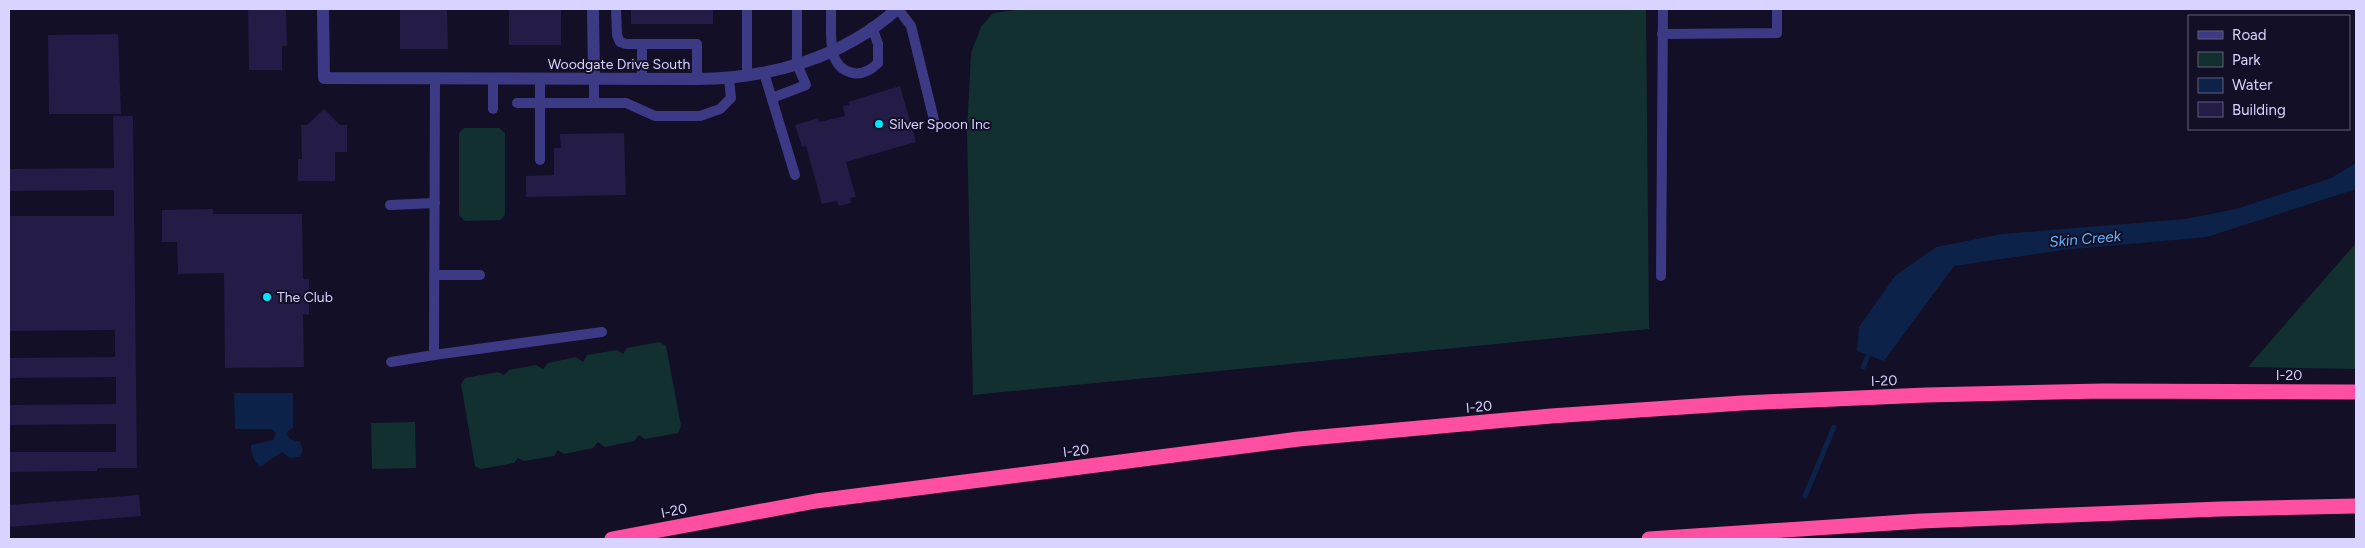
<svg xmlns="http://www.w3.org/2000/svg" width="2365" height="548" viewBox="0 0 2365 548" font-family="Figtree,sans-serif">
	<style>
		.green { fill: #12302f }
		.water { fill: #0c2248 }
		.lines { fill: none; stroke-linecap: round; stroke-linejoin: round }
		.stream { stroke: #0c2248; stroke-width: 5 }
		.building { fill: #241b47 }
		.lane { stroke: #3d3a85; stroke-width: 10 }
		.street { stroke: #3d3a85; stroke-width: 12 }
		.highway { stroke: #ff4fa3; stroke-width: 15 }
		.poi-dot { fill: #00e5ff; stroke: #130f26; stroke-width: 2 }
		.labels { text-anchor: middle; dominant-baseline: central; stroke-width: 4; stroke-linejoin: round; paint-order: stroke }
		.street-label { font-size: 14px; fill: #d9d4ff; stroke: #130f26 }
		.poi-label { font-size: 14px; fill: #d9d4ff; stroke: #130f26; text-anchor: start }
		.water-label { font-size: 15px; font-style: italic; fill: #62b6ff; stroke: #130f26 }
	</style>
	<rect width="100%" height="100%" fill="#130f26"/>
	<!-- green -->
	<g class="green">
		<polygon points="1024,9 1646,9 1649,329 973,395 967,131 971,53 981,27 993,13"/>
		<polygon points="464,128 499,128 505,133 505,215 500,220 465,221 459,215 459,133"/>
		<polygon points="2356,243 2356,369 2248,367"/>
		<polygon points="659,342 666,346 681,426 678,433 645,439 639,435 634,441 605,447 598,442 593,448 564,454 558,450 554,456 524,461 518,458 514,463 481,469 475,466 461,384 465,378 498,372 504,375 509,370 536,365 543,369 548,363 576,357 583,362 587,355 617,350 623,354 627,348"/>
		<polygon points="415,422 416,468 372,469 371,423"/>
	</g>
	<!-- water -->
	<g class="water">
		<polygon points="2356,163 2356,189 2207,237 2063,250 1954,266 1884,361 1857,351 1859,327 1895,276 1936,247 2002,234 2185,219 2236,209 2331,178"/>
		<path d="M234,393H293V428L289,430L287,434L290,439L300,442L303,450L300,457L290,458L282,452L260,467C254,461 251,455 251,445L273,440L276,433L272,429H235Z"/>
	</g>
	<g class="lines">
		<!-- stream -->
		<g class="stream">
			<polyline points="1863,367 1871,350"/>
			<polyline points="1805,496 1834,427"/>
		</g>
	</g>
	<!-- building -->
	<g class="building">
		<polygon points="248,9 286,9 287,46 282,46 282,70 249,70"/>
		<polygon points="400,9 447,9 448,49 400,49"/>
		<rect x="509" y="9" width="52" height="36"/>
		<rect x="631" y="9" width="82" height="15"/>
		<polygon points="118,34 121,114 49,114 48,35"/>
		<polygon points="900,86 916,142 846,162 856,197 850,198 851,203 839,206 837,201 822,204 806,146 802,147 795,125 818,118 819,122 845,116 843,106 849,105 848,102"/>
		<polygon points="324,109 340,125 347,125 347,152 335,152 335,181 298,181 298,159 302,159 301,125 307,125"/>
		<polygon points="113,116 133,116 137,468 97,468 97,471 9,472 9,452 116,452 116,424 9,425 9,405 116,404 116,377 9,378 9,358 115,357 115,330 9,331 9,216 114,216 114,190 9,191 9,169 114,168"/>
		<polygon points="624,133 626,195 526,197 526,176 554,175 554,148 561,148 560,134"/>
		<polygon points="213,209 213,214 302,214 303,279 309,279 309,315 303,314 304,367 225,368 224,273 178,274 177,242 162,242 162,210"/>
		<polygon points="139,495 141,516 9,527 9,505"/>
	</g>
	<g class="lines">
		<!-- lane -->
		<g class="lane">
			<polyline points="616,9 617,35 620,42 626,44 697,44 697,79"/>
			<path d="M831,9C832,30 825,68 853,73C863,75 871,70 878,63V44L872,27"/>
			<polyline points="898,9 911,26 935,124"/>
			<polyline points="1662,34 1777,33 1777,9"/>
			<polyline points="764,73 795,175"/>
			<polyline points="747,76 747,9"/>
			<polyline points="435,78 434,355 602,332"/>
			<polyline points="493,78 493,109"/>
			<polyline points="540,78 540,160"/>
			<polyline points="594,78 594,103"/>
			<polyline points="642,79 642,44"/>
			<polyline points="772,98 806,85 797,64 797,9"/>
			<polyline points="517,103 626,103 655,116 700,116 720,109 731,98 729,79"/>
			<polyline points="390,205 435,203"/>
			<polyline points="435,275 480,275"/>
			<polyline points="1661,276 1663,9"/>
			<polyline points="391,362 434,355"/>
		</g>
		<!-- street -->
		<g class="street">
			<path d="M323,9L324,78L697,79C768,79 843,58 897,9"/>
			<polyline points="593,9 594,78"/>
		</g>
		<!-- highway -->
		<g class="highway">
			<polyline points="612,539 816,501 1299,439 1551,416 1742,403 1926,395 2103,391 2356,392"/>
			<polyline points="1649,539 1921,521 2220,509 2356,506"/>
		</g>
	</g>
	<!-- markers -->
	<g class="poi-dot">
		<circle cx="879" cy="124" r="5"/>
		<circle cx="267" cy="297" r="5"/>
	</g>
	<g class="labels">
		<!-- street labels -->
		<g class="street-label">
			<text x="619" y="64">Woodgate Drive South</text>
			<text x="2289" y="375">I-20</text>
			<text transform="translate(1884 381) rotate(-2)">I-20</text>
			<text transform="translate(1479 407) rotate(-5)">I-20</text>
			<text transform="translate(1076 451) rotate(-7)">I-20</text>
			<text transform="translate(674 511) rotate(-11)">I-20</text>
		</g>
		<!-- poi labels -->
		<g class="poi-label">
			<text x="889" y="124">Silver Spoon Inc</text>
			<text x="277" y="297">The Club</text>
		</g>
		<!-- water labels -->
		<g class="water-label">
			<text transform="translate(2085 239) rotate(-5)">Skin Creek</text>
		</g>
	</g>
	<!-- border -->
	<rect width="2365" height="548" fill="none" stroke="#d9d4ff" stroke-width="20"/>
	<!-- legend -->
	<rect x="2188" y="15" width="162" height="115" fill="#130f26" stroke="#625e7d"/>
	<rect x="2198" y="31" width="25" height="8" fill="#3d3a85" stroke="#625e7d"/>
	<text x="2232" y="40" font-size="15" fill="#d9d4ff">Road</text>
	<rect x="2198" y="52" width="25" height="15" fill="#12302f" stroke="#625e7d"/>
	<text x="2232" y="65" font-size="15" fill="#d9d4ff">Park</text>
	<rect x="2198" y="78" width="25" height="15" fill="#0c2248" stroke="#625e7d"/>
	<text x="2232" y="90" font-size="15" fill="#d9d4ff">Water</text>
	<rect x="2198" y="102" width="25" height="15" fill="#241b47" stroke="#625e7d"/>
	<text x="2232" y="115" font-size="15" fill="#d9d4ff">Building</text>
</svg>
